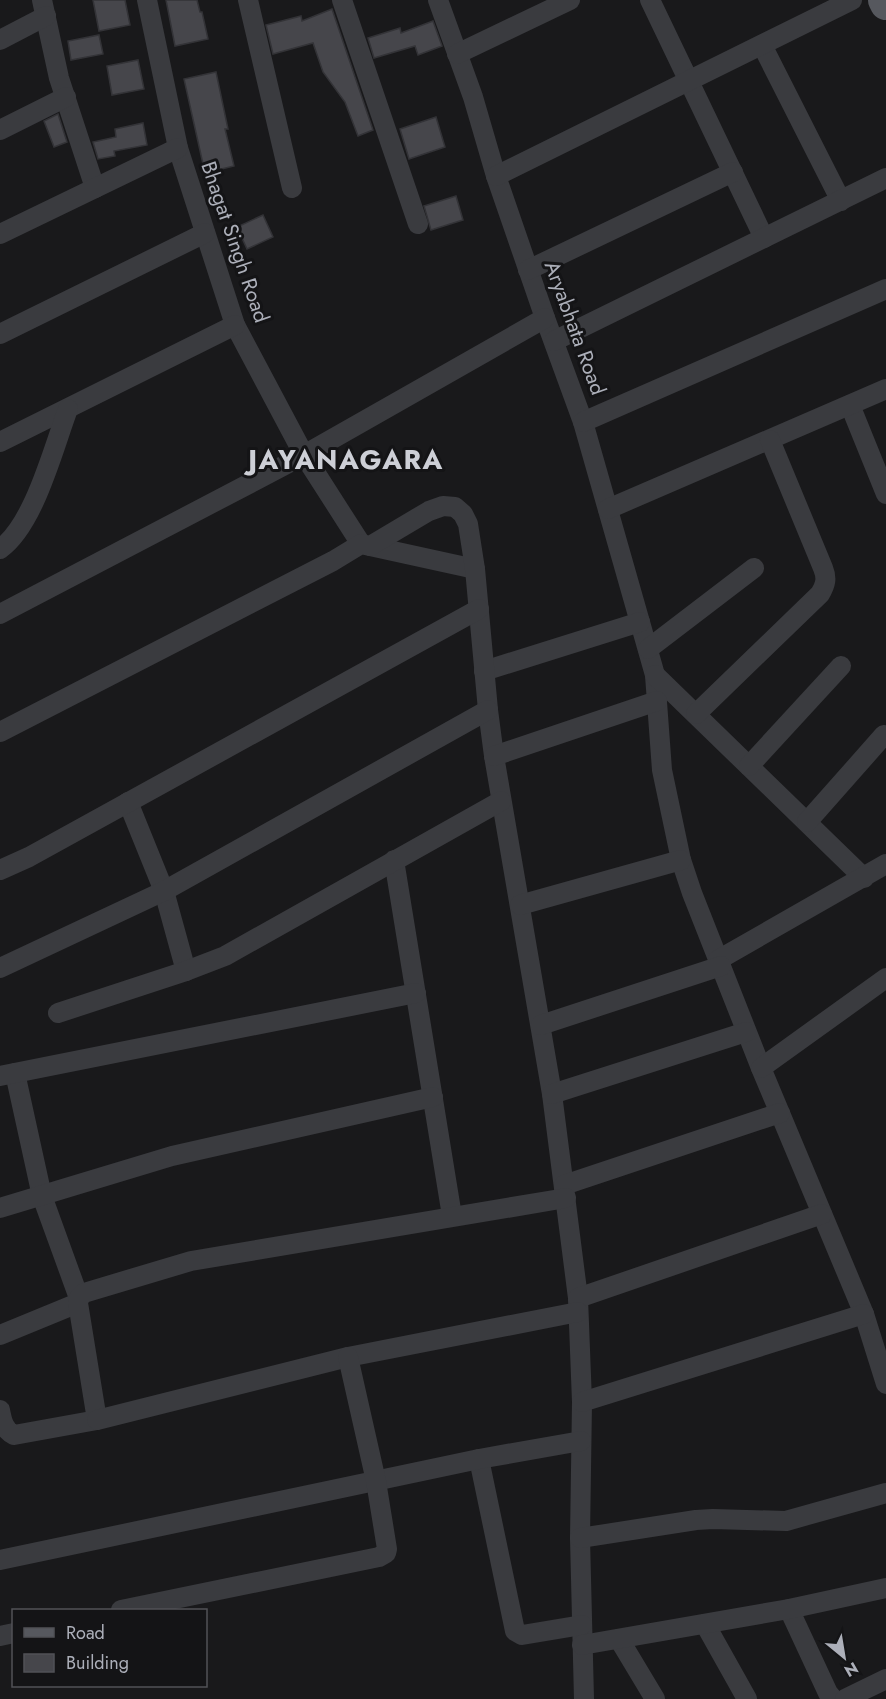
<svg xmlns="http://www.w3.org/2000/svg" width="886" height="1699" viewBox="0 0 886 1699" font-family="Jost,sans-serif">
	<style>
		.building { fill: #46464b; stroke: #333337; stroke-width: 1.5 }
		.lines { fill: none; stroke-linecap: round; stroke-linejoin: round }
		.street { stroke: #3a3b3f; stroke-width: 20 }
		.primary { stroke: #56585e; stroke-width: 32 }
		.labels { text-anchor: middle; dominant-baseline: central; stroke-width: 6; stroke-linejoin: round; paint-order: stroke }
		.street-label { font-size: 21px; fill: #acafb9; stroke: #141416 }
		.district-label { font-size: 27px; font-weight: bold; letter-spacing: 1.5px; fill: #cdcfd6; stroke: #141416 }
	</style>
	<rect width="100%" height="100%" fill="#19191b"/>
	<!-- building -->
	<g class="building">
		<polygon points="93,0 125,0 130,25 99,31"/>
		<polygon points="166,0 197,0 200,12 202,12 208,39 175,46"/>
		<polygon points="332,9 373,130 358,136 345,102 323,72 313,43 273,54 266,25 301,16 302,21"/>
		<polygon points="433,21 442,46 418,55 415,46 374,58 368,38 400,28 401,33"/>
		<polygon points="99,35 103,54 71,60 68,41"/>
		<polygon points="138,60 144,89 112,95 107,66"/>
		<polygon points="216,72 228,129 225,129 234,166 205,173 184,79"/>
		<polygon points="58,114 67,142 54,147 44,121"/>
		<polygon points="436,117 445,147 409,159 400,129"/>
		<polygon points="143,123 147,145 114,151 115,156 98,159 93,142 116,137 115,129"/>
		<polygon points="456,196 463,220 431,230 424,206"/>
		<polygon points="263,215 273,237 247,249 237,227"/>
	</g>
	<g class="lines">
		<!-- street -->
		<g class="street">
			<polyline points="42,0 59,78 95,188"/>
			<polyline points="147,0 178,148 235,325 304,455 361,544"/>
			<polyline points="248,0 292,188"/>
			<polyline points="342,0 418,224"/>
			<polyline points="438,0 473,97 496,176 545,318 583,422 655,675 662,770 681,860 692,893 761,1068 864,1314 886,1384"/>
			<polyline points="650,0 764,238"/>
			<polyline points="0,40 46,16"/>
			<polyline points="762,45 841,201"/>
			<polyline points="457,54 570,0"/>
			<polyline points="0,130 66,97"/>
			<polyline points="496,176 852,0"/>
			<polyline points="0,234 178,148"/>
			<polyline points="528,270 733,172"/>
			<polyline points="0,334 205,233"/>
			<polyline points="554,341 886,178"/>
			<polyline points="850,405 886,494"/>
			<polyline points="583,422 886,289"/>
			<polyline points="0,442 235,325"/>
			<polyline points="608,509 886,389"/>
			<polyline points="370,546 475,569"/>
			<path d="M0,549C34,525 53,449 68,409"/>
			<polyline points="0,614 304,455 545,318"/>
			<polyline points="648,649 754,568"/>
			<polyline points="484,671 640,622"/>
			<polyline points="655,675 864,878"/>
			<path d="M696,714L820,594C826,584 827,578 823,568L770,440"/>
			<polyline points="0,732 333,561 361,544 370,546 429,511 443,506 455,507 463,514 468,524 475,569 488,710 494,756 552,1094 578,1298 582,1402 580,1538 584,1699"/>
			<polyline points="494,756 657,701"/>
			<polyline points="749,766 841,666"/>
			<polyline points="128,802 164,891 186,971"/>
			<polyline points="807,822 884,735"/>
			<polyline points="394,860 452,1216"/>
			<polyline points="0,870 29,857 479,609"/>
			<polyline points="520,905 681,860"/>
			<polyline points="718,960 886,864"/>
			<polyline points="0,968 164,891 488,710"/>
			<polyline points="58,1013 186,971 225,956 501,801"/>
			<polyline points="541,1025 721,966"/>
			<polyline points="761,1068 886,978"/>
			<polyline points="15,1073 42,1196 79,1298"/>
			<polyline points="0,1076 416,993"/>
			<polyline points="552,1094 746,1032"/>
			<polyline points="564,1185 780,1113"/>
			<polyline points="0,1208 172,1156 433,1097"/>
			<polyline points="578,1298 822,1214"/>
			<polyline points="0,1335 78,1303"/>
			<polyline points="582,1402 864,1314"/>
			<path d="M0,1410C2,1421 4,1430 14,1435L97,1420L78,1303L79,1298L84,1293L191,1261L566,1198"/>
			<polyline points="97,1420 348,1357 578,1312"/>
			<polyline points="479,1459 515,1631 522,1635 582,1625"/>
			<polyline points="580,1538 696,1520 713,1519 786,1521 886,1493"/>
			<polyline points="0,1560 479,1459 581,1441"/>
			<polyline points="789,1609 828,1693 833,1699"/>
			<polyline points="121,1610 379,1557 386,1553 387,1549 376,1481 348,1357"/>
			<polyline points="705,1624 747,1699"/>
			<polyline points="0,1636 14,1633"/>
			<polyline points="619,1639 655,1699"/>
			<polyline points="582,1645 789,1609 886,1588"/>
			<polyline points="845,1699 886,1679"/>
		</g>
		<!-- primary -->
		<polyline class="primary" points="884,0 886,4"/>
	</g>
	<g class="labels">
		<!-- street labels -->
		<g class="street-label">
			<text transform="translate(235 242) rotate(71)">Bhagat Singh Road</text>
			<text transform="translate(575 328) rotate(70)">Aryabhata Road</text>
		</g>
		<!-- district labels -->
		<g class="district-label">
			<text x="346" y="459">JAYANAGARA</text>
		</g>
	</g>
	<!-- legend -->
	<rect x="12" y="1609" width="195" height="78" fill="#141416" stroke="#515257" stroke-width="1.5"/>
	<rect x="24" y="1628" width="30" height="9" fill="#56585e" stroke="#515257" stroke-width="1.5"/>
	<text x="66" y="1639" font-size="18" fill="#acafb9">Road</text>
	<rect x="24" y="1654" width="30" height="18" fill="#46464b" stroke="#515257" stroke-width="1.5"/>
	<text x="66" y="1669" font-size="18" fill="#acafb9">Building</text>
	<!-- north arrow -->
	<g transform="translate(844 1657) rotate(150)" stroke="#141416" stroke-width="4.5" paint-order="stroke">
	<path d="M0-4.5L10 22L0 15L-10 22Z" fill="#acafb9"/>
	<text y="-9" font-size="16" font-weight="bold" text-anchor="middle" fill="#acafb9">N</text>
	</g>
</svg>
